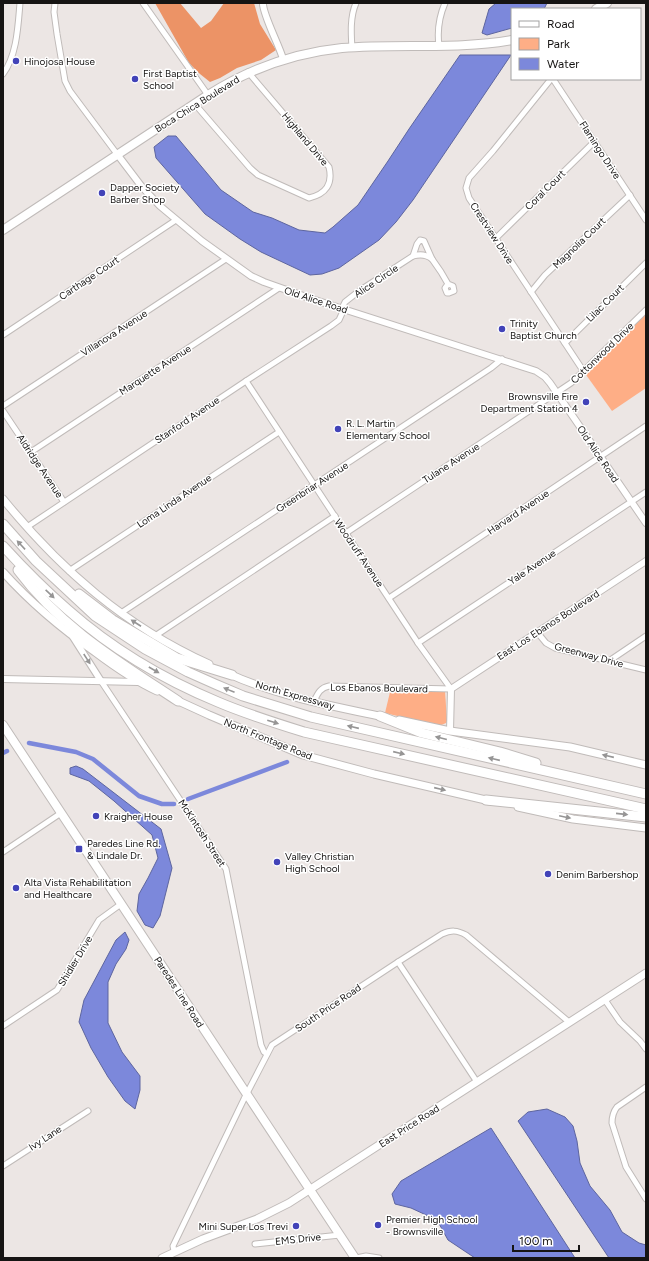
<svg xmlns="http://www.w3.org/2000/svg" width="649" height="1261" viewBox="0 0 649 1261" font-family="Figtree,sans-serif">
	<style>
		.green { fill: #feae86 }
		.forest { fill: #ec9366 }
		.water { fill: #7c88db; stroke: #5d659f }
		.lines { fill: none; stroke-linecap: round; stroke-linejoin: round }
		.canal { stroke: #7c88db; stroke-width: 4.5 }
		.minor-casing { stroke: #c0bbb9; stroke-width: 7 }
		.tertiary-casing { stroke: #c0bbb9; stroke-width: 8 }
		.secondary-casing { stroke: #c0bbb9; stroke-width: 9 }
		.primary-casing { stroke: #c0bbb9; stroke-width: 10 }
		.motorway-casing { stroke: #c0bbb9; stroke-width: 11 }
		.minor { stroke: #fff; stroke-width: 5 }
		.tertiary { stroke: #fff; stroke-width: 6 }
		.secondary { stroke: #fff; stroke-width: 7 }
		.primary { stroke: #fff; stroke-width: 8 }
		.motorway { stroke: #fff; stroke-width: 9 }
		.oneway { fill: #969595 }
		.poi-dot { fill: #4243b8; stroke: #fff; stroke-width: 1.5 }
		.labels { text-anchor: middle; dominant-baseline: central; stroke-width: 3; stroke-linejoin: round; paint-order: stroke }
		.poi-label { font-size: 10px; fill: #161413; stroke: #fff; text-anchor: start }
		.street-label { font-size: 10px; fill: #161413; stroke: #fff }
	</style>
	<rect width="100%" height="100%" fill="#ece6e4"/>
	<!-- green -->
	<g class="green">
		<polygon points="646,310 646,388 612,411 584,372"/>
		<polygon points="437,690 445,691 447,721 446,723 439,726 385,713 390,692"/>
	</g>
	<!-- forest -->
	<polygon class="forest" points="155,3 180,3 201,28 211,21 224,3 254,3 260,24 276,50 261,60 237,68 220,78 210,82 200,74 189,63"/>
	<!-- water -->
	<g class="water">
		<polygon points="496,3 547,3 544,9 512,9 512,28 487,35 482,33 489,9"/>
		<polygon points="460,55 511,55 413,200 396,222 379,240 339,268 322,274 310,275 261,252 240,239 205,214 156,158 154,147 168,136 176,136 221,190 253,212 272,218 299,230 325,233 333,227 358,205 388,161 409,129"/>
		<polygon points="76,766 83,769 161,829 172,868 160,916 153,928 145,925 137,911 139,894 148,878 158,858 152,835 114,801 89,781 70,774 70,768"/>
		<polygon points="125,932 129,940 126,949 116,964 108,982 108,1023 122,1052 140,1076 140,1090 135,1109 125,1101 108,1077 91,1048 79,1022 84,1000 116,940"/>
		<polygon points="547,1109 565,1117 573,1126 577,1141 580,1163 590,1186 610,1210 622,1232 639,1243 646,1245 646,1258 609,1258 518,1121 528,1112"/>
		<polygon points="491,1128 575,1258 475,1258 448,1240 437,1220 411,1208 395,1204 392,1194 401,1181"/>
	</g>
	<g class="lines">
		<!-- canal -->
		<g class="canal">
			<polyline points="29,743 76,752 93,759 139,796 162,804 174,804"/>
			<polyline points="3,753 7,751"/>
			<polyline points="188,799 287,762"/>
		</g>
		<!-- minor casing -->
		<g class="minor-casing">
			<g id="minor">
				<polyline points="55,3 54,12 57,34 65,81 70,91 117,154"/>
				<polyline points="143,3 208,95"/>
				<path d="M439,46C437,31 439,17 445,3"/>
				<path d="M352,48C351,33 350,17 356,3"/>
				<path d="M3,74C17,55 18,26 20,3"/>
				<polyline points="551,79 493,151 469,178 466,188 469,198 584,372"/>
				<polyline points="553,79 646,220"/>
				<path d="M194,103L250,168L258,175L309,198C326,194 333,184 329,167L248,72"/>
				<polyline points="495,239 594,142"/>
				<path d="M413,256C420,254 426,254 432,259"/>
				<polyline points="531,292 545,275 630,195"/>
				<polyline points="342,308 345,302 359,291 413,256 417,244 420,240 424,241 432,259 441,272 448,284 453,286 454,291 449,293 447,293 445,288 448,284"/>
				<polyline points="3,335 176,220"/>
				<polyline points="565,343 646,263"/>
				<polyline points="246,381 418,643 451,689"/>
				<polyline points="3,406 226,259"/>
				<polyline points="3,411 64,502"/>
				<polyline points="31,452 279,288"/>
				<polyline points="27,527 246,381 331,326 339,320 344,309"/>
				<polyline points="346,533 571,383 646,310"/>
				<polyline points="69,571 279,432"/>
				<polyline points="389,598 646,426"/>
				<polyline points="121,613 491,368 502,359"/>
				<polyline points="537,632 546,643 555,648 646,670"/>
				<polyline points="155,636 335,516"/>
				<polyline points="418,643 646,492"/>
				<polyline points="609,661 646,636"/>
				<polyline points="101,681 226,869 261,1045 264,1052 267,1054"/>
				<path d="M314,701C318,693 320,688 329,686L451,689"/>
				<polyline points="3,852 61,813"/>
				<polyline points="398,962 477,1082"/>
				<polyline points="605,1000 620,1022 640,1041 646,1049"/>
				<polyline points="3,1026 57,990 99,920 121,904"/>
				<path d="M646,1087L617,1107C613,1112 612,1117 612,1123L626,1167L646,1199"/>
				<polyline points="3,1166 88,1111"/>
				<polyline points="255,1244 340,1235"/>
				<path d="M174,1251L173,1246L244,1099L272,1045L398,962L442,934C451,930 457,930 466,935L569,1022"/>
				<polyline points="356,1258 366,1256 379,1258"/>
			</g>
		</g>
		<!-- tertiary casing -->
		<g class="tertiary-casing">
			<g id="tertiary">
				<path d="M263,3C262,13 280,47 283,59"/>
				<polyline points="117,154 142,187 160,206 202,241 251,276 264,282 312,299 536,371 545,377 550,383 646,523"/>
				<polyline points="73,637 101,681"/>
				<polyline points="3,679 138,682"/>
				<polyline points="450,731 451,689 646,561"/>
			</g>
		</g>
		<!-- secondary casing -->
		<g class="secondary-casing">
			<g id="secondary">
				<path d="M3,499C61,570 125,626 209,664"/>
				<path d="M3,572C30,602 62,629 95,652C115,667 135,681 157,691"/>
				<path d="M227,673C277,696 332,706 384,717"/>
				<polyline points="174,699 209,715 303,755 374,774 490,801"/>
				<polyline points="399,720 450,731 570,747 646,765"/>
				<polyline points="518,807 573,819 646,828"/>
				<polyline points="162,1258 203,1239 257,1219 289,1203 646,973"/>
			</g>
		</g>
		<!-- primary casing -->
		<g class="primary-casing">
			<g id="primary">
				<polyline points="596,9 607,3"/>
				<path d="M3,230L208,95C249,69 293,53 342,48C398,43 456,50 512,40"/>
				<polyline points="3,725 355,1258"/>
			</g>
		</g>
		<!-- motorway casing -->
		<g class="motorway-casing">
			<g id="motorway">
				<polyline points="3,524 36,561 95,616 145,649 188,672 215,684 243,696 311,717 646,794"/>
				<path d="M3,546C24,569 45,590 68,610C111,648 165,680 218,702C246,714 275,723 304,732L646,809"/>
				<path d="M18,570C61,628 119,662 178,701"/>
				<polyline points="79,594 113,620 177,658 232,675"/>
				<polyline points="380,716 422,733 500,752 536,763"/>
				<polyline points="486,800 646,817"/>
			</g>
		</g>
		<!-- minor -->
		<use href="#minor" class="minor"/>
		<!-- tertiary -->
		<use href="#tertiary" class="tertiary"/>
		<!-- secondary -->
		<use href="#secondary" class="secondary"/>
		<!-- primary -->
		<use href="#primary" class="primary"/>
		<!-- motorway -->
		<use href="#motorway" class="motorway"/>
	</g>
	<!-- one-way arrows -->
	<defs><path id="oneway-solid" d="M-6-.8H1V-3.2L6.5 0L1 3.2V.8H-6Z"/></defs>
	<g class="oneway">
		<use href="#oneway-solid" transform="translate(21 545) rotate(-133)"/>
		<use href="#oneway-solid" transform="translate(50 594) rotate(43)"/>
		<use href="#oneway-solid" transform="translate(136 623) rotate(-147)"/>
		<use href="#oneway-solid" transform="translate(87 659) rotate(57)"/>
		<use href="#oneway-solid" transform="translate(154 670) rotate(30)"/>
		<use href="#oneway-solid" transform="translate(229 690) rotate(-158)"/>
		<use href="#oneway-solid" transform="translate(273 722) rotate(17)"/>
		<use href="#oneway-solid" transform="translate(353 727) rotate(-167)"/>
		<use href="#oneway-solid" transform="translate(441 738) rotate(-166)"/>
		<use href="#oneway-solid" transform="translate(399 753) rotate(13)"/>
		<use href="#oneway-solid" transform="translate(608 756) rotate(-167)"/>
		<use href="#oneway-solid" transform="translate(494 759) rotate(-167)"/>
		<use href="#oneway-solid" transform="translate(440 789) rotate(13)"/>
		<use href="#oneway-solid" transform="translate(622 814) rotate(6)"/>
		<use href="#oneway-solid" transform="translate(565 817) rotate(12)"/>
	</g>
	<!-- markers -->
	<g class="poi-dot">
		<circle cx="16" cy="61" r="4"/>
		<circle cx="135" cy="79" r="4"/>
		<circle cx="102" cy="193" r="4"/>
		<circle cx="502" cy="329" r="4"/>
		<circle cx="586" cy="402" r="4"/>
		<circle cx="338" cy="429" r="4"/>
		<circle cx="96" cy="816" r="4"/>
		<rect x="75" y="845" width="8" height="8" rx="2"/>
		<circle cx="277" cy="862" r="4"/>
		<circle cx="548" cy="874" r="4"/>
		<circle cx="16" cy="888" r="4"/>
		<circle cx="378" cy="1225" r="4"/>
		<circle cx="296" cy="1226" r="4"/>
	</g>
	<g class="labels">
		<!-- poi labels -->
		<g class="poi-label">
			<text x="24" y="61">Hinojosa House</text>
			<text x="143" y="73">First Baptist<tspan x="143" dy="12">School</tspan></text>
			<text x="110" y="187">Dapper Society<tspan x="110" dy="12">Barber Shop</tspan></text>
			<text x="510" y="323">Trinity<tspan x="510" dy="12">Baptist Church</tspan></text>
			<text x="578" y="396" text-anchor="end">Brownsville Fire<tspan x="578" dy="12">Department Station 4</tspan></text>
			<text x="346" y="423">R. L. Martin<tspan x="346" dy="12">Elementary School</tspan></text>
			<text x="104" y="816">Kraigher House</text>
			<text x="87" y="843">Paredes Line Rd.<tspan x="87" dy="12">&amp; Lindale Dr.</tspan></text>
			<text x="285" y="856">Valley Christian<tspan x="285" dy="12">High School</tspan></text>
			<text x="556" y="874">Denim Barbershop</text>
			<text x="24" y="882">Alta Vista Rehabilitation<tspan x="24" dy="12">and Healthcare</tspan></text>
			<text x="386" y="1219">Premier High School<tspan x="386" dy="12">- Brownsville</tspan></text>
			<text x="288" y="1226" text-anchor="end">Mini Super Los Trevi</text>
		</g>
		<!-- street labels -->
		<g class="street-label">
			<text transform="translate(197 104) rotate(-32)">Boca Chica Boulevard</text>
			<text transform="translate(305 139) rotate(50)">Highland Drive</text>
			<text transform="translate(600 150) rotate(57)">Flamingo Drive</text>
			<text transform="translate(545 190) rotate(-45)">Coral Court</text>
			<text transform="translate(492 233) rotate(57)">Crestview Drive</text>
			<text transform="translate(579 243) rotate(-44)">Magnolia Court</text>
			<text transform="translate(89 278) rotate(-34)">Carthage Court</text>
			<text transform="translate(376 281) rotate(-34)">Alice Circle</text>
			<text transform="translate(316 300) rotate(18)">Old Alice Road</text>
			<text transform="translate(605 303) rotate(-45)">Lilac Court</text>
			<text transform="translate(114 333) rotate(-33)">Villanova Avenue</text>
			<text transform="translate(602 353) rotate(-44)">Cottonwood Drive</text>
			<text transform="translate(155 370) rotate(-33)">Marquette Avenue</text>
			<text transform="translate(187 420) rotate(-34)">Stanford Avenue</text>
			<text transform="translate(598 454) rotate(56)">Old Alice Road</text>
			<text transform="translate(451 463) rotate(-33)">Tulane Avenue</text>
			<text transform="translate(40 466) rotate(56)">Aldridge Avenue</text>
			<text transform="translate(312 487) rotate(-33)">Greenbriar Avenue</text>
			<text transform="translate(174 501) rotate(-34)">Loma Linda Avenue</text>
			<text transform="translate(518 512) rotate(-34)">Harvard Avenue</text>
			<text transform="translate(359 553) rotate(56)">Woodruff Avenue</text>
			<text transform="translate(532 567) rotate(-34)">Yale Avenue</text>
			<text transform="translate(548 625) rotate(-33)">East Los Ebanos Boulevard</text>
			<text transform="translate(589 655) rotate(15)">Greenway Drive</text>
			<text transform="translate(379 688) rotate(1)">Los Ebanos Boulevard</text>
			<text transform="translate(295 695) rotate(16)">North Expressway</text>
			<text transform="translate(268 739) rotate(22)">North Frontage Road</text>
			<text transform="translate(202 833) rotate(57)">McKintosh Street</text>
			<text transform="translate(75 961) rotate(-59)">Shidler Drive</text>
			<text transform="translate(179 992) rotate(57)">Paredes Line Road</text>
			<text transform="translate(328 1008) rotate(-34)">South Price Road</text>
			<text transform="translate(409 1126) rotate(-33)">East Price Road</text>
			<text transform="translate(45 1138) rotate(-33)">Ivy Lane</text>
			<text transform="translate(298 1239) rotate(-6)">EMS Drive</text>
		</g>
	</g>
	<!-- border -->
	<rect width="649" height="1261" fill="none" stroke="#161413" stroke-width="8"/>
	<!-- legend -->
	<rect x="511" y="8" width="130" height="72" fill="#ffffff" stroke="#a2a1a1"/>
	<rect x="519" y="21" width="20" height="6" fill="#ffffff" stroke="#a2a1a1"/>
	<text x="547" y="28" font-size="12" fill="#161413">Road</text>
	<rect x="519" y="38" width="20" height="12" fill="#feae86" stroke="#a2a1a1"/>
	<text x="547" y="48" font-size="12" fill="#161413">Park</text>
	<rect x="519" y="58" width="20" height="12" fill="#7c88db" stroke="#a2a1a1"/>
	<text x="547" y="68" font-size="12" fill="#161413">Water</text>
	<!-- scale -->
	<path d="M513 1245v6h66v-6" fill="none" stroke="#161413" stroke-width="2"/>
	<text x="519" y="1245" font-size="12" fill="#161413" stroke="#ffffff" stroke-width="3" paint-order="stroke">100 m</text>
</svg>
